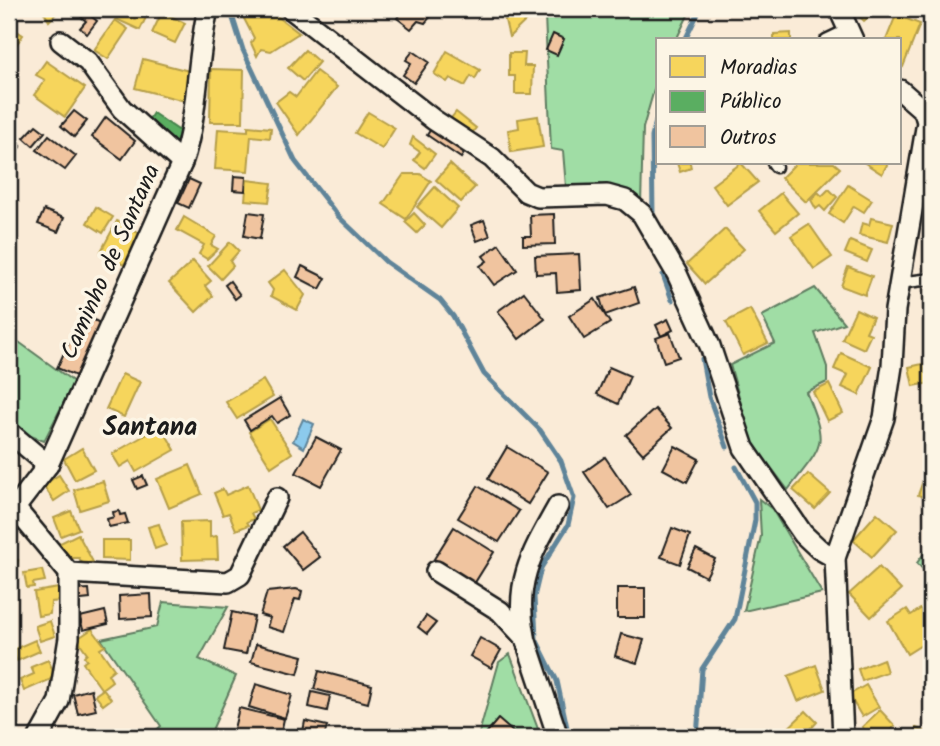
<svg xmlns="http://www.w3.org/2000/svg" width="940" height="746" viewBox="0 0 940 746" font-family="Kalam,sans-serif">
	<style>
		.green { fill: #a0dda5; stroke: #5e7c60; stroke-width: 2 }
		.water { fill: #8ccaec; stroke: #5f8499; stroke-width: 2 }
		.homes { fill: #f6d55c; stroke: #b59e49; stroke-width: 2 }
		.public { fill: #5aae61; stroke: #47824c; stroke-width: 2 }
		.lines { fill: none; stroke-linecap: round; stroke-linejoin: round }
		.stream { stroke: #5f8499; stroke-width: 5 }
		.building { fill: #f0c49f; stroke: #1c1c1c; stroke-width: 2 }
		.service-casing { stroke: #1c1c1c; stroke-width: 15 }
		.minor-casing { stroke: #1c1c1c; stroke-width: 24 }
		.service { stroke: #fcf5e5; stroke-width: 10 }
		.minor { stroke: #fcf5e5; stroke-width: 19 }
		.labels { text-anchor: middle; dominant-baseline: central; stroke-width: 7; stroke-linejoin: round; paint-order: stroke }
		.street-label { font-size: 24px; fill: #1c1c1c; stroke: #fcf5e5 }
		.neighbourhood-label { font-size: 26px; font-weight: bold; fill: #1c1c1c; stroke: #fcf5e5 }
	</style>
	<rect width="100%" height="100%" fill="#faebd7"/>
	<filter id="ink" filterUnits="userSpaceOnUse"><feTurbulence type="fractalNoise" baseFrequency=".0143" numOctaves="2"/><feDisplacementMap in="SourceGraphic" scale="14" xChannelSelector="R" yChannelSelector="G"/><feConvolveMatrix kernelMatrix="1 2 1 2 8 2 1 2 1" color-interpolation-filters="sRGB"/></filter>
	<g filter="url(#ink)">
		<!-- green -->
		<g class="green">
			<polygon points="549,9 691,9 676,40 658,40 658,76 643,128 641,205 566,187 563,151 551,149 545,16"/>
			<path d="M815,288L844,323L815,333L827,367V382L806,392C829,448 823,444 788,490L752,442L730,365L775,343L762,316Z"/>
			<polygon points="16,340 74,382 44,441 23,433 9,418 9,348"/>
			<polygon points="759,499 772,509 822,593 744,611 761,536"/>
			<polygon points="931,544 931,578 917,563"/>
			<polygon points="163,602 228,607 199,659 236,676 209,737 149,737 161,726 101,639 157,627"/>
			<polygon points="510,654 541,737 478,737 499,662"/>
		</g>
		<!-- water -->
		<polygon class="water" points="303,419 314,424 304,448 293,441"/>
		<!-- homes -->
		<g class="homes">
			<polygon points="42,9 60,9 49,21"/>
			<polygon points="120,9 150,9 140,30 116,19"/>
			<polygon points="239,9 268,9 299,33 271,51 261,49 257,56 251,43 254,38"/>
			<polygon points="509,9 538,9 509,37 504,16"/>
			<polygon points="852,9 878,9 864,21"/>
			<polygon points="162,12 185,23 175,43 152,33"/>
			<polygon points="896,15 920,24 903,67 900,65 900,40 886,40"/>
			<polygon points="931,15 931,34 925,31"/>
			<polygon points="115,20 128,29 108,59 94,50"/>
			<polygon points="14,29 23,35 9,55 9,36"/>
			<polygon points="791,33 791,40 774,40 774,34"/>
			<polygon points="305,50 319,62 303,81 288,68"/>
			<polygon points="447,51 480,70 475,79 471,76 465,86 450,78 447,82 434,74"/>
			<polygon points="509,53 525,53 524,66 533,66 532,94 515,94 515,76 509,76"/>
			<polygon points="143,59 193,72 185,101 135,88"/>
			<polygon points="46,61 85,88 65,117 34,95 45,80 36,75"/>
			<polygon points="211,69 244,70 243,122 210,122"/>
			<polygon points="316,71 337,87 299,135 276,102 289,92 296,97"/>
			<polygon points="368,112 395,128 382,149 355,133"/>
			<polygon points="456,112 476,128 469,137 448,122"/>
			<polygon points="538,116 543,147 511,152 508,130 519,128 518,119"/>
			<polygon points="248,126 271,128 270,138 251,136 248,171 215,169 218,129 248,131"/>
			<polygon points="413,137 435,154 425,168 414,160 420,152 410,145"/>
			<polygon points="677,163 690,163 691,168 680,172"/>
			<polygon points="741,163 758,182 727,205 712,185"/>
			<polygon points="796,163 834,163 840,168 806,202 781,178"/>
			<polygon points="865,163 888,163 882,174"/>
			<polygon points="450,164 475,187 461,202 436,180"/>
			<polygon points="404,174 420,174 431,181 406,219 383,204"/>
			<polygon points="247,180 272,183 269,202 245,200"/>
			<polygon points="848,185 872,200 864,212 854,206 843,223 829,214"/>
			<polygon points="435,187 458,208 441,228 417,207"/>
			<polygon points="829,189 837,197 825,211 820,206 816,209 811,200 818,192 822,196"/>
			<polygon points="781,193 798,213 776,231 759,211"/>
			<polygon points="96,207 113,217 103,233 87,223"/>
			<polygon points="414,213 425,225 417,233 405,222"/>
			<polygon points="184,217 216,236 211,245 218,249 207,259 199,254 204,245 177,230"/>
			<polygon points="871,218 893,223 888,242 859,235 862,223 869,225"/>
			<polygon points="117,221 140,233 124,265 100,253"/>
			<polygon points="809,224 832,257 814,269 791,236"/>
			<polygon points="725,229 744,249 705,284 687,264"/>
			<polygon points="931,232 931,262 929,262 926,233"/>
			<polygon points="850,241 872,250 867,262 845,253"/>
			<polygon points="230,242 239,251 230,261 233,266 221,279 208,266"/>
			<polygon points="193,261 211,281 205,286 213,296 196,312 169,283"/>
			<polygon points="848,267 872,276 865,295 841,286"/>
			<polygon points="285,270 305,295 297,310 271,296 273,290 268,283"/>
			<polygon points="925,297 931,297 931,324 927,324"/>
			<polygon points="750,309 768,343 743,355 726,322"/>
			<polygon points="856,309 873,317 866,332 871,334 864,349 842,339"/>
			<polygon points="9,316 16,323 9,330"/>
			<polygon points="841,353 872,367 859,395 842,387 848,375 834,369"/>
			<polygon points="931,362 931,383 913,386 909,367"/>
			<polygon points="122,374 140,382 124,417 106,409"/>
			<polygon points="263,380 273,397 237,419 226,402"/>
			<polygon points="829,384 843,413 827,421 813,392"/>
			<polygon points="270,419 292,453 271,467 249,432"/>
			<polygon points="161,426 175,450 136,472 130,461 120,467 112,454"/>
			<polygon points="82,448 94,470 75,480 64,459"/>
			<polygon points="190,465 202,494 169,508 157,479"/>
			<polygon points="808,474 830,493 815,509 793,490"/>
			<polygon points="59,475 69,491 54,501 43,485"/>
			<polygon points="103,481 109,501 80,510 74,490"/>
			<polygon points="923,481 931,484 931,500 918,495"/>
			<polygon points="248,485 258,510 251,513 254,519 247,522 249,525 236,530 229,513 223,515 214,493 223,489 226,495"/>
			<polygon points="71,511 79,529 61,536 54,518"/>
			<polygon points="877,513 897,530 872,557 853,540"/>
			<polygon points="210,521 210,537 217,536 218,559 182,560 181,522"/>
			<polygon points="159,524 166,545 155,549 148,527"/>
			<polygon points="78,534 93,562 83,564 79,558 70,558 58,544"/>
			<polygon points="102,540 130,540 130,560 102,559"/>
			<polygon points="9,558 18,560 12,587 9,587"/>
			<polygon points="879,567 901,590 871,617 849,594"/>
			<polygon points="42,570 45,581 33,583 34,587 27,588 24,573"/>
			<polygon points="59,588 61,601 51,602 50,614 38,616 34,592"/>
			<polygon points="922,608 931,624 931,639 907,654 888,621 907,609 911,615"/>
			<polygon points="50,621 55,636 40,641 35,626"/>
			<polygon points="92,629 105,646 100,649 114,669 108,674 112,681 103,688 111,699 103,705 95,695 102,690 83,663 87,660 84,656 87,653 77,639"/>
			<polygon points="35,640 40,651 17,661 12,650"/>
			<polygon points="883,659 887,672 862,681 858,669"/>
			<polygon points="48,660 56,677 24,691 20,680 34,674 31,667"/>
			<polygon points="816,665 825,690 798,701 788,676"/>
			<polygon points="866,685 879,707 862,717 849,695"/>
			<polygon points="9,708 17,714 13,722 18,726 9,737"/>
			<polygon points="880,710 895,726 883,737 871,737 862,727"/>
			<polygon points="806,711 817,722 809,731 815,737 779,737"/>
			<polygon points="916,728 931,734 931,737 912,737"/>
		</g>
		<!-- public -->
		<polygon class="public" points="153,113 184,134 180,147 146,124"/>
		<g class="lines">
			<!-- stream -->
			<g class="stream">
				<polyline points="230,9 243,50 295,161 338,216 386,262 440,300 453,316 484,374 540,430 561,461 574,498 568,525 541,568 534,597 536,639 557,681 569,737"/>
				<polyline points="685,40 700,9"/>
				<polyline points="653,216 652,137 658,113"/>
				<polyline points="663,275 672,300"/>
				<polyline points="702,359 709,397 727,447"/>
				<polyline points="697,737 702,669 735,619 755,520 755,502 736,467"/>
			</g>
		</g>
		<!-- building -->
		<g class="building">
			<polygon points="64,9 89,9 86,12 97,21 87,34 80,28 86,21 72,9 69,13"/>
			<polygon points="404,9 434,9 436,10 425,23 418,21 411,29 397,18"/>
			<polygon points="553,34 564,39 557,55 546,50"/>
			<polygon points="413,51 429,62 414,83 403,75 411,63 406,60"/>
			<polygon points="74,111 87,121 74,137 61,126"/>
			<polygon points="106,117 135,141 122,159 92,137"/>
			<polygon points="435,123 469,146 461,158 427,135"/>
			<polygon points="36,125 45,132 33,146 24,138"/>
			<polygon points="9,134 21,146 9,160"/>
			<polygon points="49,135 76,156 65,170 37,150"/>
			<polygon points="234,176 246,177 245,191 233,190"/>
			<polygon points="189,179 200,184 189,208 178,203"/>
			<polygon points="44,210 64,218 58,232 38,224"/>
			<polygon points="248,212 264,214 260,239 244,236"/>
			<polygon points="554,214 555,244 523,245 523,236 531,236 530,215"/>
			<polygon points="484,220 490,236 477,241 471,225"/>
			<polygon points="499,244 517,270 494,285 480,266 487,261 483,256"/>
			<polygon points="579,254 581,290 557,292 556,273 536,274 535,256"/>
			<polygon points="302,266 326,278 320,289 297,277"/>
			<polygon points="230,281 240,295 235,299 225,285"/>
			<polygon points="634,287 639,303 605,315 600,298"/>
			<polygon points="524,292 545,319 519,339 498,311"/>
			<polygon points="595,299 610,323 584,339 569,316"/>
			<polygon points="82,314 100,323 76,376 57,368"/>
			<polygon points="668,319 673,330 661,336 656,325"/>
			<polygon points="670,333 679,357 664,362 656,338"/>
			<polygon points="609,367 630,376 618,404 597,394"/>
			<polygon points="280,398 290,415 277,423 272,416 250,430 244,420"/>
			<polygon points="655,409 672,428 643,454 626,435"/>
			<polygon points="316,437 341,450 321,486 296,473"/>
			<polygon points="675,446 699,459 687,482 663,469"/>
			<polygon points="507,447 548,472 528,504 488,479"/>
			<polygon points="605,457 631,495 609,509 584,472"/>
			<polygon points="143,476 147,485 137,489 133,480"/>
			<polygon points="478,486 519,511 499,542 458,518"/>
			<polygon points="119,511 120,515 125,514 128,523 109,527 107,519 114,517 113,512"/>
			<polygon points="454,527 494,552 474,584 434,559"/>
			<polygon points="672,528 690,535 680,564 661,557"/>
			<polygon points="300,532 320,557 303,570 283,546"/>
			<polygon points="696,549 715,559 706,577 687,567"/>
			<rect x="617" y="588" width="28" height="30"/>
			<polygon points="89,589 90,599 72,601 71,590"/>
			<polygon points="296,589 302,591 300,600 295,599 284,632 267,627 270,618 260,615 267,592"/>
			<polygon points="151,594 152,617 120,619 119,596"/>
			<polygon points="105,611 108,624 83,630 80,617"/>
			<polygon points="232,612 254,617 246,654 224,650"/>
			<polygon points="426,616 436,623 427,634 418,627"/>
			<polygon points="621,634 644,640 637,663 615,656"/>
			<polygon points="480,638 501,650 491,668 470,656"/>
			<polygon points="256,644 303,656 298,674 251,662"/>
			<polygon points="319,671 372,685 368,703 314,689"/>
			<polygon points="256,684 292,695 285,718 249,707"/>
			<polygon points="91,689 96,710 78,714 73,694"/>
			<polygon points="312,692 330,696 327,711 309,707"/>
			<polygon points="239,708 284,719 280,737 232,737"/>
			<polygon points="498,719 513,732 508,737 483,737"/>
			<polygon points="305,721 327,726 324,737 302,737"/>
			<polygon points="693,734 692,737 648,735"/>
		</g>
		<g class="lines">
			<!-- service casing -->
			<g class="service-casing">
				<g id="service">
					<polyline points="826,40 847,30"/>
					<polyline points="773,163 776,167"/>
					<polyline points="899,283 931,279"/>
				</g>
			</g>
			<!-- minor casing -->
			<g class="minor-casing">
				<g id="minor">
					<polyline points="291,9 434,120 492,158 526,192 538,197 607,195 625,200 642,214 677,274 710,346 744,448 803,534 819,549 835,558"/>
					<polyline points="839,9 853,40"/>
					<polyline points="61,41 88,62 122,109 182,163"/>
					<polyline points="9,432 48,465"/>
					<polyline points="15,508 69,573 69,638 59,701 39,737"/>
					<path d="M9,516L48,465L182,163C199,113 196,60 208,9"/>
					<polyline points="436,571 500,611 525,638 558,737"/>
					<polyline points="69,573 228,582 240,575 277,498"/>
					<path d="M525,636C513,582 533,551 558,506"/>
					<polyline points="843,737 835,558 884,418 892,366 895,310 927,122 924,111 900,90"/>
				</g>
			</g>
			<!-- service -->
			<use href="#service" class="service"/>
			<!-- minor -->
			<use href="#minor" class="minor"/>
		</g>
	</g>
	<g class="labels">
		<!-- street labels -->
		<g class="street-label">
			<text transform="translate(111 262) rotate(-66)">Caminho de Santana</text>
		</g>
		<!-- neighbourhood labels -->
		<g class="neighbourhood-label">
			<text x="150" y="428">Santana</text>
		</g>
	</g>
	<!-- margin -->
	<rect width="940" height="746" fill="none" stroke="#fcf5e5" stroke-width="35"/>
	<rect x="18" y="18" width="905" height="711" fill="none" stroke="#1c1c1c" stroke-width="2.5" filter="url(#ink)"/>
	<!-- legend -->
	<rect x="656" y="38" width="245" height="126" fill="#fcf5e5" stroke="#a29e95" stroke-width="2"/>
	<rect x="670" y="56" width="35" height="21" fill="#f6d55c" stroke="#a29e95" stroke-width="2"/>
	<text x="720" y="74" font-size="21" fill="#1c1c1c">Moradias</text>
	<rect x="670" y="91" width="35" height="21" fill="#5aae61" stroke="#a29e95" stroke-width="2"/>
	<text x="720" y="108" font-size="21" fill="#1c1c1c">Público</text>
	<rect x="670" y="126" width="35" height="21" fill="#f0c49f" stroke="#a29e95" stroke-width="2"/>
	<text x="720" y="144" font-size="21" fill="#1c1c1c">Outros</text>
</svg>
